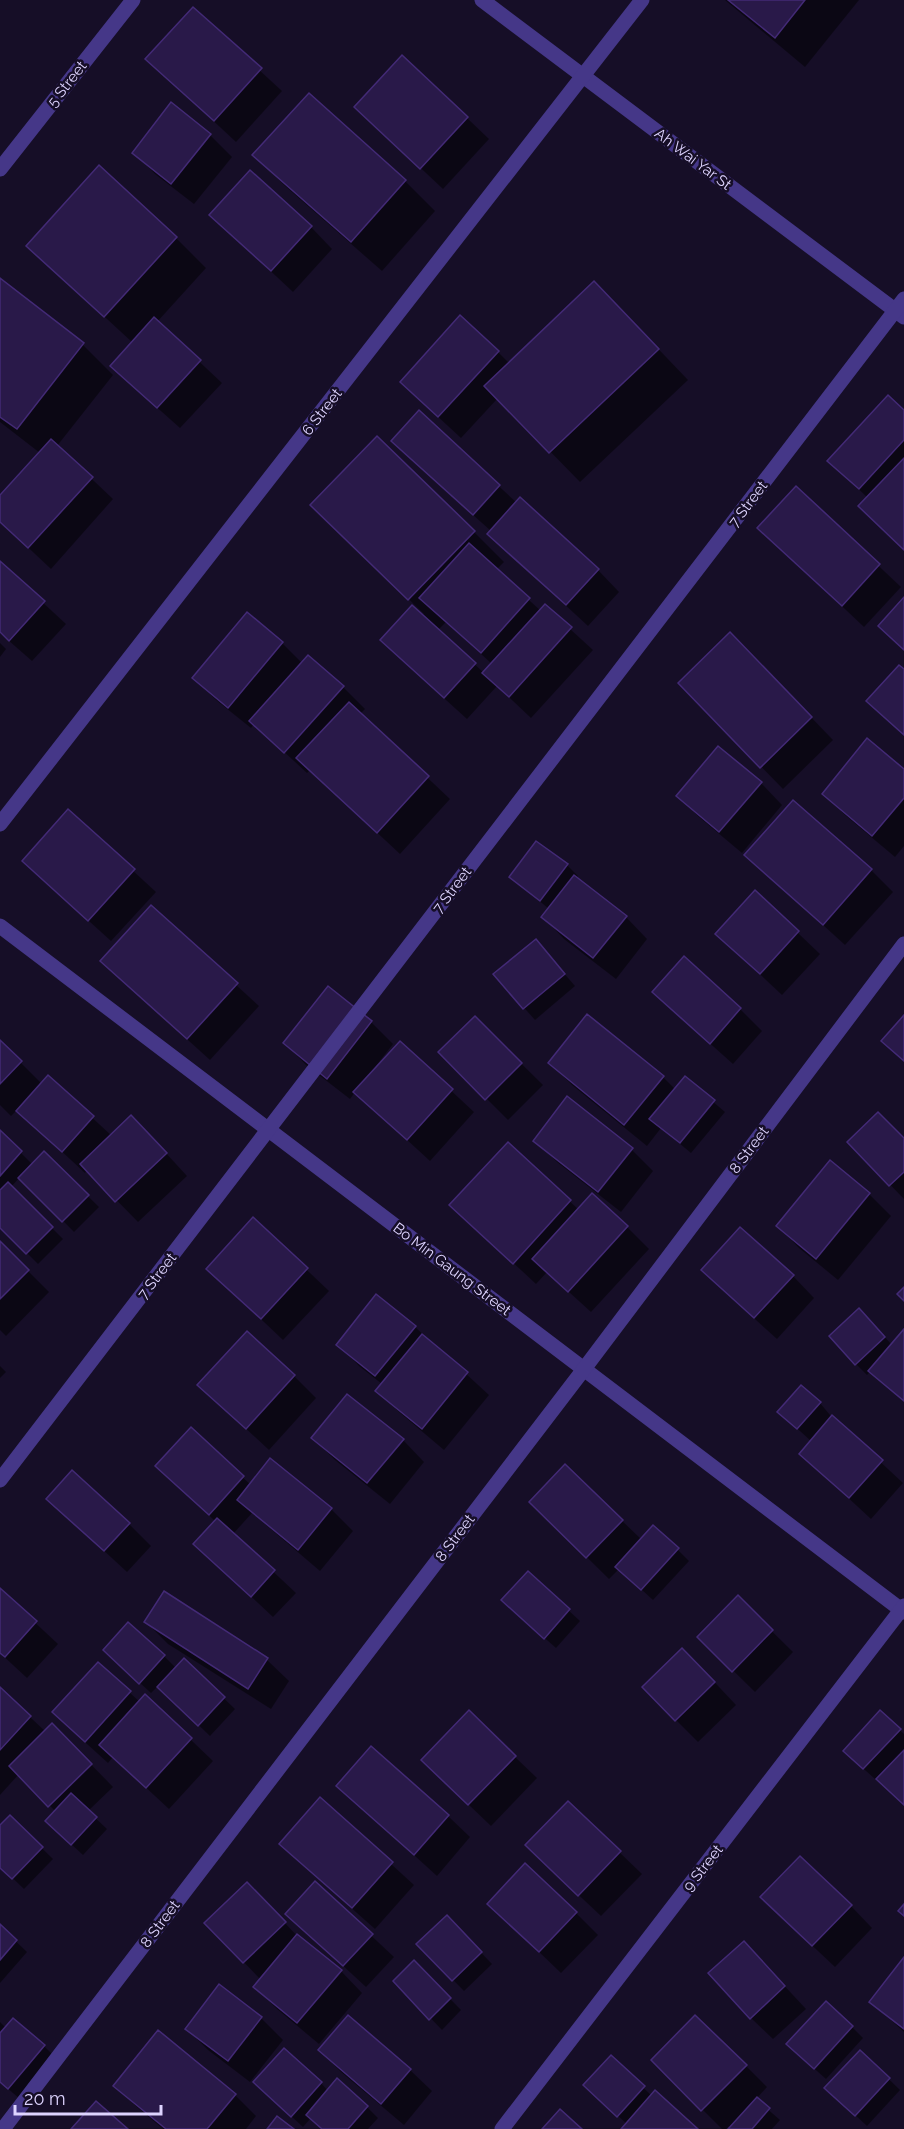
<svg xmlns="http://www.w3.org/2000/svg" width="904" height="2129" viewBox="0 0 904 2129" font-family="Raleway,sans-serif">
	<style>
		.shadow { fill: #0007; fill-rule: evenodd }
		.building { fill: #291949; stroke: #432a76; stroke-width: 1.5 }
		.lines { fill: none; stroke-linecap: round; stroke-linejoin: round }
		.minor { stroke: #453788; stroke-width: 15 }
		.labels { text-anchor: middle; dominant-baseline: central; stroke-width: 5; stroke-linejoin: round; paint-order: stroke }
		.street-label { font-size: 15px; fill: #ded4ff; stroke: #160e27 }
	</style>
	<rect width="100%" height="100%" fill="#160e27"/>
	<!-- shadow -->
	<g class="shadow">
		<polygon points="725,0 859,0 805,67"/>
		<polygon points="193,9 282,91 236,142 147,59"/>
		<polygon points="171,104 210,135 232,157 194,204 155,174 134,152"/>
		<polygon points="356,107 467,118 489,139 443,189"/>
		<polygon points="254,155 405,181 435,211 382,271 284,185"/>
		<polygon points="211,215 311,227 332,249 293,292"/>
		<polygon points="176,238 206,268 157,322 222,383 180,428 134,387 133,343 28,246"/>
		<polygon points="0,280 83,345 113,375 57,446 113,499 51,569 0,521 0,497 40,453 0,422"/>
		<polygon points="624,313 688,380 580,482 498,398 461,438 423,403 498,352 509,363"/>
		<polygon points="419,412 517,503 598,570 619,592 588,626 511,555 491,531 415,463"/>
		<polygon points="904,412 904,549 868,498 829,461"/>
		<polygon points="796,488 901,587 864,627 759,528"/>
		<path d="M474,532L504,562L496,570L541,611L545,606L593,650L531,718L497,686L467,719L404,662L382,640L424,614L343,535ZM446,622L492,664L484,673L438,630Z"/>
		<polygon points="0,563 66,624 32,661 0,633"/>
		<polygon points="0,643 6,649 0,657"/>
		<polygon points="282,643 302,663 308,657 343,687 365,709 360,714 450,799 400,854 310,770 307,773 254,724 251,728 216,700 194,678"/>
		<polygon points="752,656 833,740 783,789 680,683"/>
		<polygon points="904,771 904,846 895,857 845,815 824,794"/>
		<polygon points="761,783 782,805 742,853 699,817 678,796"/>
		<polygon points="793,802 871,870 893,892 845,945 746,855"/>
		<polygon points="68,811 156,892 111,941 46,882"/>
		<polygon points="567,865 578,876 577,878 626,917 647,939 616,979 564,939 543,917 549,909 511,877"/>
		<polygon points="755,892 820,954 782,995 717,934"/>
		<polygon points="151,907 259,1006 210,1060 124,982"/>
		<polygon points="536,941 575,986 535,1020 495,975"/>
		<polygon points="740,1009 762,1031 733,1064 676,1013"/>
		<polygon points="475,1018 543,1085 508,1120 440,1052"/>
		<polygon points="371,1022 393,1044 372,1071 374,1072 400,1043 474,1112 430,1161 355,1092 350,1099 306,1065 285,1043"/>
		<polygon points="0,1042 42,1084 48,1077 112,1136 153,1139 187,1176 138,1222 87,1170 85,1173 17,1110 11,1116 0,1105"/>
		<polygon points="550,1063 663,1077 675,1089 685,1078 725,1112 691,1153 661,1128 647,1146 572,1085"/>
		<polygon points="0,1132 33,1165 44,1153 99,1207 74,1232 20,1177 11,1187 63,1239 38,1264 0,1226"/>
		<polygon points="535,1140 632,1150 653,1171 621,1212 557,1162"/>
		<polygon points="904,1140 904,1199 849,1142"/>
		<polygon points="508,1144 579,1210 627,1227 649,1249 591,1312 547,1272 536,1284 451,1205"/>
		<polygon points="830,1162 869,1194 891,1216 838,1280 799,1248 778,1226"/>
		<polygon points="253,1219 329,1291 283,1340 208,1269"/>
		<polygon points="0,1243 49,1292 6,1336 0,1330"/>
		<polygon points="793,1276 814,1298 777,1339 725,1292"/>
		<polygon points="870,1321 892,1345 904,1331 904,1402 871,1371 867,1375 856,1364"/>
		<polygon points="415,1327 489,1395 444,1450 399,1412 377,1391 382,1384 359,1366 338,1344"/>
		<polygon points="0,1366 6,1372 0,1378"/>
		<polygon points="294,1376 316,1398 269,1450 199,1385"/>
		<polygon points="820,1403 830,1415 903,1483 871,1519 801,1454 811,1441 779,1412"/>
		<polygon points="191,1430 251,1485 270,1460 331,1509 353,1531 320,1571 252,1513 233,1534 296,1593 273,1617 195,1544 215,1521 157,1466"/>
		<polygon points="313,1438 403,1440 424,1462 390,1504 335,1460"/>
		<polygon points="565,1466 642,1540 678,1550 689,1561 653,1600 619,1569 609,1579 531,1502"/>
		<polygon points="48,1499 129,1524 151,1546 127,1572"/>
		<polygon points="528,1573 580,1621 556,1648 514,1611"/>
		<polygon points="0,1590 58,1644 27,1678 0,1653"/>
		<polygon points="164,1593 267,1660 289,1681 271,1709 168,1644 146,1622"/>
		<polygon points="738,1598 793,1652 755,1692 699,1637"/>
		<polygon points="164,1656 176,1668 184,1660 235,1709 210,1736 158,1686 151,1693 116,1661"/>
		<polygon points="704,1671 736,1705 698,1742 676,1720"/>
		<polygon points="0,1689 46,1732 74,1747 113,1787 88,1811 107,1829 83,1855 58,1832 56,1812 19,1774 0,1795"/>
		<polygon points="130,1693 140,1702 145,1696 213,1761 169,1809 113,1757 108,1763 76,1734"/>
		<polygon points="880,1712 904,1734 904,1805 877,1778 875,1779 856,1762"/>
		<polygon points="515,1757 537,1778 491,1826 445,1782"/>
		<polygon points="338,1786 448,1816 470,1837 437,1876"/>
		<polygon points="320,1799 414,1885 375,1929 303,1865 281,1844"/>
		<polygon points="568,1803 642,1874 601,1916 549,1867"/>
		<polygon points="10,1817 53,1859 24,1889 0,1866 0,1827"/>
		<polygon points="315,1883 394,1957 366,1987 287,1914"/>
		<polygon points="268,1905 299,1938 341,1971 362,1993 319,2044 277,2009 255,1987 261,1980 206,1923"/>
		<polygon points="851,1906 872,1928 835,1967 784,1919"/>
		<polygon points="576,1913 598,1935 561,1973 511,1925"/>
		<polygon points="447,1917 492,1964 464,1991 418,1944"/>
		<polygon points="0,1926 27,1952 0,1983"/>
		<polygon points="904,1959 904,2032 871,2002"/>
		<polygon points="414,1962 461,2010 442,2030 395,1981"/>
		<polygon points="765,1965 806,2009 773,2039 751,2018"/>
		<polygon points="261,2018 283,2040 250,2082 208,2050 187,2029"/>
		<polygon points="0,2022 6,2028 44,2046 55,2057 20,2099 0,2082"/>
		<polygon points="852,2027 863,2038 826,2079 799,2055"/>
		<polygon points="320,2050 410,2070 432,2091 404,2125 341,2072"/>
		<polygon points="861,2052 900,2090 867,2126 838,2099"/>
		<polygon points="611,2057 652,2096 696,2129 623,2129 627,2124 596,2096"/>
		<polygon points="653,2060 746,2066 767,2087 756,2099 780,2120 772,2129 730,2129 729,2126 726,2129 722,2129"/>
		<polygon points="321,2083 328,2091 367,2107 378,2118 368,2129 323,2129 311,2118 303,2127 266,2093"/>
		<polygon points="115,2086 235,2095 256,2116 246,2129 163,2129 137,2107"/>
	</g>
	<!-- building -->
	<g class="building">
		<polygon points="728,0 805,0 775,38"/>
		<polygon points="193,7 262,68 214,121 145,59"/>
		<polygon points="402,55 468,117 420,169 354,107"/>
		<polygon points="309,93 406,180 351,242 252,155"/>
		<polygon points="171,102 211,134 171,184 132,153"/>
		<polygon points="99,165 177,237 104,317 26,246"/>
		<polygon points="250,170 312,226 271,271 209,215"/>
		<polygon points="0,278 84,343 17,429 0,417"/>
		<polygon points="594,281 659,349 549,453 484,386"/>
		<polygon points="460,315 499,351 438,417 400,382"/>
		<polygon points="154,317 201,360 157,408 110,366"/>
		<polygon points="888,395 904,410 904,440 859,489 827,461"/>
		<polygon points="419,410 500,485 473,515 391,441"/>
		<polygon points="377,436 475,531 408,600 310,505"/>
		<polygon points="51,439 93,477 28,548 0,522 0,495"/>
		<polygon points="904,458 904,550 858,506"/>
		<polygon points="796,486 880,564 842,606 757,528"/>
		<polygon points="520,497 599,569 566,605 487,534"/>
		<polygon points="469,543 530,598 481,653 419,598"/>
		<polygon points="0,561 45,601 9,641 0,632"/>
		<polygon points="904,597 904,650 878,626"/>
		<polygon points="545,604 572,627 509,697 482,673"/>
		<polygon points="412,605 476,663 444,698 380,640"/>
		<polygon points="247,612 283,642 228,708 192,678"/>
		<polygon points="730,632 812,717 760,768 678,683"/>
		<polygon points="308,655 344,686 284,753 249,721"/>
		<polygon points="899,665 904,669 904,735 866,701"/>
		<polygon points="349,702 429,776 377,833 296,758"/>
		<polygon points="867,738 904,769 904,798 872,836 822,794"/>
		<polygon points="718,746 762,782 719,832 676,796"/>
		<polygon points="793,800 872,869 823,925 744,855"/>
		<polygon points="68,809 135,869 88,921 22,861"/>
		<polygon points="536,841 568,864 540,901 509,877"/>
		<polygon points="574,875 627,916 593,958 541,917"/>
		<polygon points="755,890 799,931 760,974 715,934"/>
		<polygon points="151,905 238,983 187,1039 100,961"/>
		<polygon points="536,939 565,974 523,1009 493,974"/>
		<polygon points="684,956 741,1008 710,1044 652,992"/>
		<polygon points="328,986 372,1021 327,1079 283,1043"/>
		<polygon points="587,1014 664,1076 624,1125 548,1063"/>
		<polygon points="904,1015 904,1061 881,1041"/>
		<polygon points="475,1016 522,1063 485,1100 438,1052"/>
		<polygon points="0,1040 22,1061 0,1084"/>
		<polygon points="400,1041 453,1089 407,1140 353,1092"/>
		<polygon points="48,1075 94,1116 62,1152 16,1111"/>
		<polygon points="685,1076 715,1100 680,1143 649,1119"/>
		<polygon points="567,1096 633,1148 598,1192 533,1141"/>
		<polygon points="878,1112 904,1138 904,1172 889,1186 847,1142"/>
		<polygon points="131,1115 167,1153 115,1202 80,1164"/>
		<polygon points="0,1130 22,1151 0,1176"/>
		<polygon points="508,1142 571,1200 513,1264 449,1205"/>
		<polygon points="44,1151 89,1195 62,1222 18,1178"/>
		<polygon points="830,1160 870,1193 816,1259 776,1226"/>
		<polygon points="8,1182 53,1227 26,1254 0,1228 0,1190"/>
		<polygon points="592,1193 628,1226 568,1292 532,1259"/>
		<polygon points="253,1217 308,1268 261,1319 206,1269"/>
		<polygon points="740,1227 794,1275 754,1318 701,1270"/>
		<polygon points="0,1241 29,1270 0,1299"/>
		<polygon points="904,1287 904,1301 897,1294"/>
		<polygon points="376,1294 416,1326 375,1376 336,1345"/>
		<polygon points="859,1308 885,1337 855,1365 829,1336"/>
		<polygon points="904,1329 904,1401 868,1371"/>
		<polygon points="247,1331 295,1375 246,1429 197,1385"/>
		<polygon points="422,1334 468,1372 422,1429 375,1391"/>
		<polygon points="801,1385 821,1402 797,1429 777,1412"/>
		<polygon points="347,1394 404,1439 367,1483 311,1438"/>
		<polygon points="832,1415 883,1460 849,1498 799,1454"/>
		<polygon points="191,1427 244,1476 209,1515 155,1466"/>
		<polygon points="270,1458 332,1508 298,1550 237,1500"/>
		<polygon points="565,1464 623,1520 586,1558 529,1502"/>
		<polygon points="72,1470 130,1523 104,1551 46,1499"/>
		<polygon points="217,1518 275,1570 251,1597 193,1544"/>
		<polygon points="653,1525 679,1548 641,1590 615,1567"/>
		<polygon points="528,1571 570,1609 544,1639 501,1600"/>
		<polygon points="0,1588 37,1621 5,1657 0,1653"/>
		<polygon points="164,1591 268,1658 248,1689 144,1622"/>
		<polygon points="738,1595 773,1630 732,1672 697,1637"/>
		<polygon points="128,1622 165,1655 139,1684 103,1650"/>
		<polygon points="682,1648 715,1682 675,1721 642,1687"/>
		<polygon points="184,1658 225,1697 198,1726 157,1687"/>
		<polygon points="98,1662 131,1691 85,1742 52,1712"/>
		<polygon points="0,1687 31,1716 0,1750"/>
		<polygon points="145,1694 192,1738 146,1788 99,1745"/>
		<polygon points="469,1710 516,1756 468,1805 421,1760"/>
		<polygon points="880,1710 901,1729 863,1769 843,1751"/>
		<polygon points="52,1723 92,1764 48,1807 9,1766"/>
		<polygon points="371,1746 449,1815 414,1855 336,1786"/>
		<polygon points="904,1750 904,1805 876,1779"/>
		<polygon points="71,1793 97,1817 71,1845 45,1821"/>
		<polygon points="320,1797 393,1862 352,1908 279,1844"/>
		<polygon points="568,1801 621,1851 578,1896 525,1845"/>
		<polygon points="10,1815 43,1847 12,1879 0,1868 0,1825"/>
		<polygon points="800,1856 852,1905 812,1946 760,1897"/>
		<polygon points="525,1863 577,1912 539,1952 487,1904"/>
		<polygon points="315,1881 373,1934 343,1966 285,1914"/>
		<polygon points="247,1882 286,1922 243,1963 204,1923"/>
		<polygon points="904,1904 904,1916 898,1911"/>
		<polygon points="447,1915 482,1952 452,1981 416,1944"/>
		<polygon points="0,1924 17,1940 0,1960"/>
		<polygon points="297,1934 342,1970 297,2023 253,1987"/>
		<polygon points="744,1941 785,1986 750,2019 708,1973"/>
		<polygon points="904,1957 904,2029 869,2002"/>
		<polygon points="414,1960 451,1998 429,2020 393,1981"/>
		<polygon points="219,1984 262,2017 228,2061 185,2029"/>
		<polygon points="826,2001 853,2026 814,2069 786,2044"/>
		<polygon points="348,2015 411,2069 381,2104 318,2050"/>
		<polygon points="695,2015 747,2065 701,2111 651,2060"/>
		<polygon points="13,2018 45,2045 8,2089 0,2082 0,2033"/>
		<polygon points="158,2030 236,2094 207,2129 166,2129 113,2086"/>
		<polygon points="284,2048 322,2082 291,2117 253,2082"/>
		<polygon points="860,2050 890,2078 855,2116 824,2088"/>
		<polygon points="611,2055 645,2086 617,2117 583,2085"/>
		<polygon points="337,2078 368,2106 348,2129 322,2129 306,2115"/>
		<polygon points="655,2090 698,2129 621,2129"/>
		<polygon points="757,2097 770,2108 752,2129 728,2129"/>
		<polygon points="96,2101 128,2129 71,2129"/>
		<polygon points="560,2109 582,2129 542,2129"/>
		<polygon points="277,2116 294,2129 267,2129"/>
	</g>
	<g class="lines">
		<!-- minor -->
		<g class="minor">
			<polyline points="482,0 904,317"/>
			<polyline points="0,169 133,0"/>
			<polyline points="0,824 642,0"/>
			<polyline points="0,926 904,1612"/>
			<polyline points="0,1480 904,299"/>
			<polyline points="3,2129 584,1369 904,944"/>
			<polyline points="502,2129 904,1606"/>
		</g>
	</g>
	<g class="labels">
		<!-- street labels -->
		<g class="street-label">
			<text transform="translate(67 84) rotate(-52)">5 Street</text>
			<text transform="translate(693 159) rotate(37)">Ah Wai Yar St</text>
			<text transform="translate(322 412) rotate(-52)">6 Street</text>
			<text transform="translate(748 504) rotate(-53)">7 Street</text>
			<text transform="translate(452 890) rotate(-53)">7 Street</text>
			<text transform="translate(749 1150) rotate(-53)">8 Street</text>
			<text transform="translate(452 1269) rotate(37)">Bo Min Gaung Street</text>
			<text transform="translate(157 1276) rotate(-53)">7 Street</text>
			<text transform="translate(455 1538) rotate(-53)">8 Street</text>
			<text transform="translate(703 1868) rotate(-52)">9 Street</text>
			<text transform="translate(160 1924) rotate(-53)">8 Street</text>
		</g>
	</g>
	<!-- scale -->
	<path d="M15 2105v9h146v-9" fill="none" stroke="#ded4ff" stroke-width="3"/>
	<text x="24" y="2105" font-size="18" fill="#ded4ff" stroke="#160e27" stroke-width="4.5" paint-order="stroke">20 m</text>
</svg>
